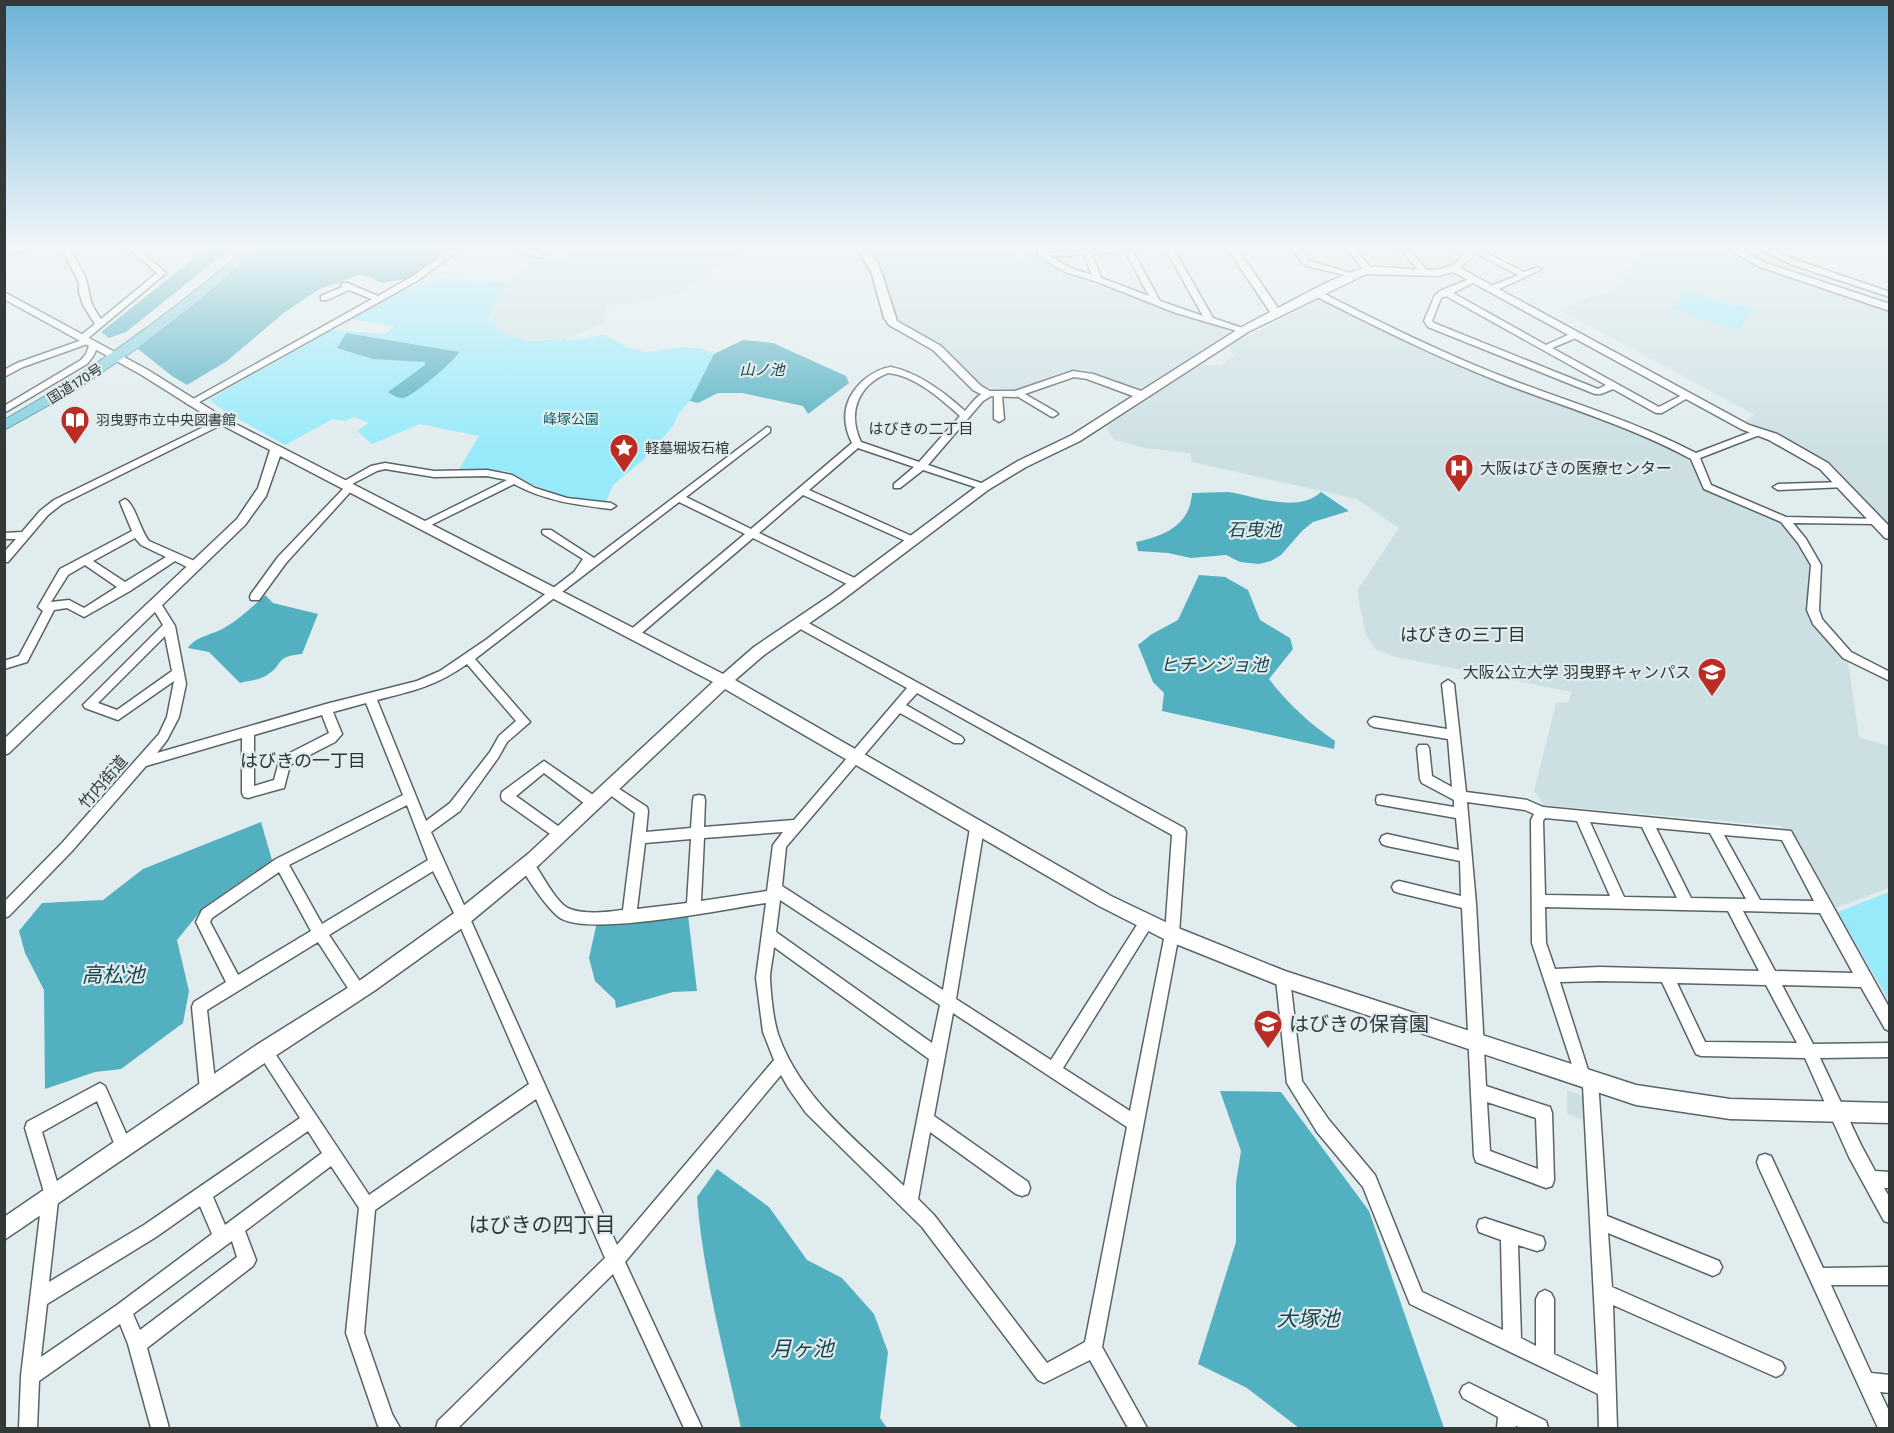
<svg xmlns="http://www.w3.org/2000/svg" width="1894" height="1433" viewBox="0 0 1894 1433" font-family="'Fira Sans','Noto Sans JP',sans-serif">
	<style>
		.built { fill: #cce0e4 }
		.green { fill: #97eafa }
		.water { fill: #52b0c1 }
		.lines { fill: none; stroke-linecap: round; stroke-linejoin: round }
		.minor-casing { stroke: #5a6467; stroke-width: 3 }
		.tertiary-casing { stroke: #5a6467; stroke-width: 3 }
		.trunk-casing { stroke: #5494a0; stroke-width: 2 }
		.minor { fill: #fff; fill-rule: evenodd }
		.tertiary { fill: #fff; fill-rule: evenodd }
		.trunk { fill: #84d0df; fill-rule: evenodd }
		.labels { text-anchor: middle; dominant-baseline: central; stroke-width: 4.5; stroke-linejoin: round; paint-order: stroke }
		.far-street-label { font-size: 14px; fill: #333839; stroke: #e0ecee }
		.far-park-label { font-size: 14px; fill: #0c5e6a; stroke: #e0ecee }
		.far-poi-label { font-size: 14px; fill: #333839; stroke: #e0ecee; text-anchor: start }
		.far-water-label { font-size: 15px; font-style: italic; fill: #19444c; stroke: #e0ecee }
		.far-neighbourhood-label { font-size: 15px; fill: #2b3436; stroke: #e0ecee }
		.poi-label { font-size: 16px; fill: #333839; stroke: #e0ecee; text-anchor: start }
		.street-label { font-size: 16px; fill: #333839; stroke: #e0ecee }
		.water-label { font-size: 18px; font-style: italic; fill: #19444c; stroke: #e0ecee }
		.neighbourhood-label { font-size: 18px; fill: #2b3436; stroke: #e0ecee }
		.near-poi-label { font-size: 20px; fill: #333839; stroke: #e0ecee; text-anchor: start }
		.near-water-label { font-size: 21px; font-style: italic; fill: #19444c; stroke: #e0ecee }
		.near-neighbourhood-label { font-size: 21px; fill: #2b3436; stroke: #e0ecee }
	</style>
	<rect width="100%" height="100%" fill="#e0ecee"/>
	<!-- built -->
	<g class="built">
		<polygon points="604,248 745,248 677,295 605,307 605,323 566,339 515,340 498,331 488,319 496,301 532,259 549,259"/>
		<polygon points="873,248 1008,248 1015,256 1035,253 1051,264 1069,273 1173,311 1226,327 1230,331 1139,390 1084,369 1064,371 1015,390 990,388 980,385 946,350 906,328 896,318 876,258 871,250"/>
		<polygon points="1643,248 1715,248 1765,269 1889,312 1889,525 1832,464 1791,442 1744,422 1755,415 1560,310 1595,295 1614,292"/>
		<polygon points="1320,297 1391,333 1643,433 1682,454 1693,465 1703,489 1777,521 1798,540 1810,564 1807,608 1811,622 1848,662 1859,737 1889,746 1889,888 1836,908 1797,838 1780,826 1544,805 1534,791 1556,703 1568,702 1572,692 1396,657 1375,649 1366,635 1357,591 1399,528 1357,499 1192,462 1190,453 1145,448 1113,439 1106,427 1200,365 1221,365 1234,356 1228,347 1232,343 1254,334"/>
		<polygon points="1567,1090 1598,1101 1598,1130 1583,1124 1583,1120 1567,1113"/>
	</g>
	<!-- green -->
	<g class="green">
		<path d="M437,278L510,283L496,301L488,319C511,346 533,341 566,339L568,341L604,335L627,347L647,352L682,347L704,349L714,354L690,401L679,413L673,426L643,460L613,485L606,502L573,500L549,493L506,471H458L479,436L420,424L372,444L357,431L369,423L354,417L345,421L333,419L285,445L226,412L209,400L330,330L385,334L395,326L349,319L400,292Z"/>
		<polygon points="1685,290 1751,310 1740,330 1672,309"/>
		<polygon points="1889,892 1889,1001 1838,912"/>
	</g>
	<!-- water -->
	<g class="water">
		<polygon points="207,248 231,248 126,332 109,338 101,332"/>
		<polygon points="263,248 449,248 405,279 383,283 361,274 318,290 285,312 227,361 187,385 172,376 138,349"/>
		<path d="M346,333L459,352C455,361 416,393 406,397C400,400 393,395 388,392L425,365V362L373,359L337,348Z"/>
		<polygon points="743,340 773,343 846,376 849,383 808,414 803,406 742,393 718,393 698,403 690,401 714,354"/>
		<path d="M1228,492C1255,496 1298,514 1321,492L1349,511L1313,522L1302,531L1281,555L1271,561L1259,564L1240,562L1226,555L1191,558L1168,553L1138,551L1136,542C1165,536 1190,525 1192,493Z"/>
		<path d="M1199,575L1225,577L1248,590L1260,620L1290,638L1293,649L1269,679C1288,704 1309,723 1335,741L1334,749L1162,711L1164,693L1153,682L1138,645L1152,634L1178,620Z"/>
		<path d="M265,595L273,603L318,614L302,654C273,657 285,664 267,675C260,680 248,681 240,683L209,652L188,648C196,636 212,635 224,628C240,619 252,607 265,595Z"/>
		<polygon points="261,822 272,860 204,907 177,940 189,991 183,1023 121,1069 95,1072 45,1089 44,990 25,953 19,931 42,903 103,900 143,869"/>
		<polygon points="688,915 697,991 673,992 616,1008 615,1000 595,981 589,958 597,922 654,921"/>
		<polygon points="1220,1091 1281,1092 1369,1211 1444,1428 1299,1428 1247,1388 1198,1364 1236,1242 1236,1183 1241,1151"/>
		<path d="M717,1169L769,1207L807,1260L842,1278L874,1314L888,1352L880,1418L887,1428H741C724,1352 703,1275 697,1197Z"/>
	</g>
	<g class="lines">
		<!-- minor casing -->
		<g class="minor-casing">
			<g id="minor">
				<polygon points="18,248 31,248 4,256 4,252"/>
				<path d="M61,248H69C74,258 85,272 87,283C91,302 90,303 101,319L157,273L128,248H137L166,273L87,339L98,344L94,355L87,364L4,413V406L81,360L86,354L90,343L23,367L4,377V370L17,363L82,340L79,338L80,336L95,324L83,305L79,292V282Z"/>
				<polygon points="453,248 462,248 417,281 194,405 191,406 186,403 372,299 349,290 327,300 321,300 321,296 342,287 341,283 347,283 378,296 411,277"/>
				<polygon points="516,248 527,248 544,256 537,258"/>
				<path d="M1036,248H1044L1046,253L1131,248L1160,301L1203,316L1165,248H1173L1213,318L1248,330L1244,333L1176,313L1095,281L1065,272L1040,257ZM1125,251L1149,296L1101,278L1092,254ZM1084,254L1092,275L1071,268L1051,257Z"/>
				<polygon points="1292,248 1300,248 1310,261 1357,275 1353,277 1304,265"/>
				<polygon points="1346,248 1354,248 1372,269 1372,273 1366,273"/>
				<polygon points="1400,248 1408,248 1428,271 1428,275 1422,275"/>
				<polygon points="1453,248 1461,248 1470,257 1463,259"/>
				<polygon points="1466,248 1476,248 1524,272 1538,267 1542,269 1495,291 1489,291 1489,287 1518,275"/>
				<polygon points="1758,248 1768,248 1796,260 1890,292 1890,297 1790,264"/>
				<path d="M1472,278L1479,280L1453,293L1546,345L1572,333H1578V337L1552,348L1659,407L1684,394L1687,393L1691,396L1662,413H1656L1613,389L1601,394H1595L1428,327L1424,321L1435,295L1442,290ZM1446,296L1606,385L1598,389L1434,323L1432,321L1441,298Z"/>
				<path d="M1313,291H1319C1381,323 1444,354 1509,379C1572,403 1636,422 1696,453L1756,430H1762V434L1700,458L1711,485L1786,517L1881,519V523L1877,524L1793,523L1806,539L1821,565L1819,610L1822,619L1851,652L1890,672V681L1843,658L1813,624L1807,610L1811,565L1798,543L1781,522L1704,489L1691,459C1630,426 1564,407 1500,382C1436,357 1375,326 1313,295Z"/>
				<path d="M891,367C919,373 944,392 965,411C972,403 979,391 991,392V396L983,401L928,465L987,485V489H981L923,470L900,488H894V484L914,467L858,448L809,490L916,538L917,540L916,542H908L803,495L759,533L859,580L860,583L859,586H851L753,538L637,637H629L627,634L629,631L745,534L679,502L475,659L530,722L507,742L498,758L460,811L431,832L617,1245L774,1060L763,1032L756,978L766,903C725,909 595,936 562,919C550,913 526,877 520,865L522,861L527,859L532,861C542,873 556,904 570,909C586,915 607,912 623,910L635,813L606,792L604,788L606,784L610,783L647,807L648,811L646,832L691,828L693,800L694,796L699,795L704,796L705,800L704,827L794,820L907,688L795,626L793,623L795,620H803L1184,828L1186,832L1179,934L1102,1347L1147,1428H1128L1090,1360L1044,1383L1038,1380L922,1227L806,1113L789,1089L781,1075L625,1262L702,1428H684L613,1274L458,1428H436L438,1421L605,1258L536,1099L375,1210L364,1333L392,1414L400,1428H380L378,1426L346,1333L359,1208L331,1166L245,1231L256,1260L253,1266L147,1348L169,1428H151L128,1344L120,1324L39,1381L37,1428H19L21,1376L42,1198L44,1192L25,1128L27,1122L100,1083L105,1086L132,1147L130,1153L124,1155L118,1153L97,1101L42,1132L61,1195L58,1201L49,1282L144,1225L300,1118L260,1056L257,1051L260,1046L265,1044L270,1046L369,1195L529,1084L457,919L433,871L329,935L363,986L365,991L363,996L358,998L353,996L318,942L207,1010L216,1090L213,1095L208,1098L203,1095L200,1090L192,1007L194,1002L226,982L196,922L202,910L276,859L403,795L366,703L333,712L342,734L335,742L290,765L284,788L280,789L248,798L244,797L242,793V738L146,766L72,851L9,916L4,918V902L62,843L159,734L167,717L174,681L118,720L85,708L83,705L163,625L151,605L152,602H160L175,626L186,684L179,717L167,740L157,753L326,704L417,681L440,671L487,639L574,572L583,559L543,534L542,532L543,530H551L594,558L767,427L770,428V432L686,497L751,529L852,443C840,419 844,397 865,379C873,373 881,368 891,367ZM888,373C914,375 941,399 960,416L919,462L861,442C847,413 858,385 888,373ZM165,636L172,671L117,710L98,703ZM467,664L516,721L499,736L490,752L450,803L426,821L377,700C413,691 436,686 467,664ZM917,693L1172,835L1165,934L1130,1111L1063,1068L1152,925L1154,921L1152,917L1147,915L1142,917L1051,1060L956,999L984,828L982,824L977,822L972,824L970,828L943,990L782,886L786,847L900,713L954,743H962L964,740L962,737L906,705ZM322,715L329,733L280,758L274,780L254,786V735ZM407,805L428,860L322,924L289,865ZM783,832L773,845L767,891L701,901L704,838ZM691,839L687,903L637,909L645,843ZM279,872L311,931L238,975L210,922L212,918ZM780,900L940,1005L932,1043L776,932ZM774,947L929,1059L904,1186C857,1140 800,1098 778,1034C773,1018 771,996 770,979C770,969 773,958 774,947ZM953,1013L1127,1127L1085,1342L1047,1363L934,1215L918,1199L930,1132L1016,1194L1022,1196L1028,1194L1030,1188L1028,1182L934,1116ZM308,1131L322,1153L225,1225L213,1197ZM200,1206L212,1234L117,1305L41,1357L47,1304L156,1237ZM232,1241L237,1257L140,1330L133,1314Z"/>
				<polygon points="1018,390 1056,412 1058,414 1053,417 1050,416 1015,395 1014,393"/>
				<polygon points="998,393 1002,396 1004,419 999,422 994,419 994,396"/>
				<polygon points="222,418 227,421 225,423 62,504 48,515 8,562 4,562 4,552 16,539 4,539 4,533 22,532 40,511 54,500"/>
				<path d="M385,463L434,471L487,470L512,475L535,488L567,498L611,503L616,506L611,509C577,505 545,501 514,484L423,529L419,528V524L507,480L487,476L434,477L385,469L377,471L352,484L355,487L353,489L286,563L259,600H251L250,597L251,594L278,557L344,488L339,485L341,483L371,466Z"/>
				<polygon points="1843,482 1848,485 1846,487 1778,490 1773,487 1778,484"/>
				<path d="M125,499C135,504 140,530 149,541L199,563L200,566L199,569H191L175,561L130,591L84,617L67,608L54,610L27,662L4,669V661L19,656L43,611L38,607L60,569L132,531L120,502ZM135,538L141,545L166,557L125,582L93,561ZM85,565L117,587L84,608L69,600L51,602L68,575Z"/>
				<path d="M1448,680L1454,684L1466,792L1527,800L1543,807L1791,831L1890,1009V1031L1885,1029L1861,987L1782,985L1813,1044L1890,1043V1057L1820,1058L1861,1145L1875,1171L1890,1172V1188H1884L1890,1198V1223L1884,1221L1849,1157L1805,1058L1701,1056L1696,1054L1662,982L1599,981L1560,982L1589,1073L1595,1075L1598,1080L1607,1216L1719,1261L1722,1267L1719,1273L1713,1276L1608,1233L1612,1287L1782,1362L1785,1368L1782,1374L1776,1377L1613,1305L1617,1428H1599L1598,1394L1410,1304L1363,1187L1317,1132L1290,1088L1287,1083L1276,979L1278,974L1283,972L1288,974L1290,979L1302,1081L1329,1120L1375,1175L1422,1292L1503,1330L1501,1240L1479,1232L1477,1226L1479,1220L1485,1218L1543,1237L1545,1243L1543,1249L1537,1251L1518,1245L1521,1338L1536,1346V1299L1539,1293L1545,1290L1551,1293L1554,1299V1354L1598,1375L1583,1086L1578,1083L1532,943L1531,820L1534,814L1525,810L1467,802L1476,904L1486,1086L1550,1107L1552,1113L1554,1180L1552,1186L1546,1188L1476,1162L1474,1156L1462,908L1399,893L1394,891L1392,887L1394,883L1399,881L1461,896L1460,861L1387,846L1382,844L1380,840L1382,836L1387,834L1459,850L1456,818L1382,805L1377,804L1376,800L1377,796L1382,795L1454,807V800L1422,783L1420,779L1417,748L1419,745H1427L1429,748L1432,776L1452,787L1448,739L1374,727L1370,725L1368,722L1370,719L1374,717L1447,729L1442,684ZM1545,818L1577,821L1610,896L1545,895L1543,821ZM1590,822L1642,827L1677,898L1624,897ZM1656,828L1710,833L1746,899L1691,898ZM1724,835L1782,840L1814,901L1760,900ZM1545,907L1728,911L1759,971L1599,967L1555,969L1546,943ZM1743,911L1820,913L1853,973L1775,971ZM1677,983L1766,985L1797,1043L1705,1042ZM1487,1102L1536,1118L1538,1169L1490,1151Z"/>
				<polygon points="544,761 599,799 600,803 599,807 594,808 589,807 544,773 516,796 565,831 567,835 565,839 560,841 502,800 501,796 502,792"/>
				<polygon points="1765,1154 1771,1156 1823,1268 1890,1267 1890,1285 1831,1285 1871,1373 1890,1375 1890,1393 1880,1392 1890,1413 1890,1428 1878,1428 1759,1168 1757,1162 1759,1156"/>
				<polygon points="1469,1383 1546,1421 1548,1428 1521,1428 1516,1426 1515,1428 1497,1428 1498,1417 1463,1398 1460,1392 1463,1386"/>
			</g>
		</g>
		<!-- tertiary casing -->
		<g class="tertiary-casing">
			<g id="tertiary">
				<path d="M857,248H865L876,260L882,274L897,321L941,346L981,386L990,391H1015L1073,371L1093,374L1141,391L1240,328L1270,312L1227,248H1237L1278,308C1304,295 1333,277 1361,269C1390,260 1455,287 1465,248H1475L1471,258L1460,268L1749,425L1777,434L1828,463L1890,527V539L1885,538L1820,469L1769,440L1741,429L1453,272L1438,276L1366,274L1248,332L1080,441L1026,467L988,490L841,601L764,655L735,680L1111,896L1178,928L1285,971L1636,1085L1730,1099L1890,1103V1123L1730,1119L1636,1105L1283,987L1166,940L1099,906L725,689L540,864L469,923L374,991L272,1058L4,1240V1217L258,1044L362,979L457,911L528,854L713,682L280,456L266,496L245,525L9,753L4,755V739L237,519L258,488L270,450L218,423L140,374L4,299V292L148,370L226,419L723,674L754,647L831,595L980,484L1018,461L1072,435L1133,396L1087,379L1074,377L1016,397L984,396L973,390L933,350L889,325L884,318L872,274Z"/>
				<polygon points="1726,248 1738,248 1766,263 1890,304 1890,311 1760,267"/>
			</g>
		</g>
		<!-- trunk casing -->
		<g class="trunk-casing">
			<path id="trunk" d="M247,248H260L200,300L139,347L76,390L4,430V420C92,371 171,313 247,248Z"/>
		</g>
		<!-- minor -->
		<use href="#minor" class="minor"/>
		<!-- tertiary -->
		<use href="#tertiary" class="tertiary"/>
		<!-- trunk -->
		<use href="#trunk" class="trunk"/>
	</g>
	<!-- sky -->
	<linearGradient id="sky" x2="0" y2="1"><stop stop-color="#6cb2d8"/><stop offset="0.55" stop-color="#f1f6f7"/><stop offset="1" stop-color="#f1f6f7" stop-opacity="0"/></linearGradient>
	<rect width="1894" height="449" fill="url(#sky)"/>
	<!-- icons -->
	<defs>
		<g id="library-pin" transform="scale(1.5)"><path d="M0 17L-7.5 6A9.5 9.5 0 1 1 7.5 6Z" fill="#bb2c25" stroke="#e0ecee"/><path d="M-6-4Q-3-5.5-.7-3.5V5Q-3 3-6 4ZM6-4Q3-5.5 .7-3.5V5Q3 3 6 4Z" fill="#fff"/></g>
		<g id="sight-pin" transform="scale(1.5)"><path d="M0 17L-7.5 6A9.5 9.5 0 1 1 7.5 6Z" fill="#bb2c25" stroke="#e0ecee"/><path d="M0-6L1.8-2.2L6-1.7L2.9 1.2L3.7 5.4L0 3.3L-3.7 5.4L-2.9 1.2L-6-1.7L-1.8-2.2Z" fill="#fff"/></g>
		<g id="hospital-pin" transform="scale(1.5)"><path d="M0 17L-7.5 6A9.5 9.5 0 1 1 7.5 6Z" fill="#bb2c25" stroke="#e0ecee"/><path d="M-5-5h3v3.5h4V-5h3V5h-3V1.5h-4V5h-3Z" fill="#fff"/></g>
		<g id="university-pin" transform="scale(1.5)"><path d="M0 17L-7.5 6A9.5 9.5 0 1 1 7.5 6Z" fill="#bb2c25" stroke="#e0ecee"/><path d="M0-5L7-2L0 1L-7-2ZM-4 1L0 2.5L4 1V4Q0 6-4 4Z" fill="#fff"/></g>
		<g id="school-pin" transform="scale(1.5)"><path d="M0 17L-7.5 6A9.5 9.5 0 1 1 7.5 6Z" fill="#bb2c25" stroke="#e0ecee"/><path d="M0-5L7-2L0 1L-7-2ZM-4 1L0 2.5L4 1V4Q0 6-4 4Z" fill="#fff"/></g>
	</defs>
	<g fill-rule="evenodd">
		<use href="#library-pin" x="75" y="420"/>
		<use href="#sight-pin" x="624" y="448"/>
		<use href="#hospital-pin" x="1459" y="468"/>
		<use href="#university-pin" x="1712" y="672"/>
		<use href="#school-pin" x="1268" y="1024"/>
	</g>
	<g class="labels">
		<!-- far-street labels -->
		<g class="far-street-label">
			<text transform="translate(75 384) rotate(-32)">国道170号</text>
		</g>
		<!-- far-park labels -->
		<g class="far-park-label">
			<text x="571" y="419">峰塚公園</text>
		</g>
		<!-- far-poi labels -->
		<g class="far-poi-label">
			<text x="96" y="420">羽曳野市立中央図書館</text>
			<text x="645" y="448">軽墓堀坂石棺</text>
		</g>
		<!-- far-water labels -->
		<g class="far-water-label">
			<text x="762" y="370">山ノ池</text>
		</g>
		<!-- far-neighbourhood labels -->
		<g class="far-neighbourhood-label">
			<text x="921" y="429">はびきの二丁目</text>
		</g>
		<!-- poi labels -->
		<g class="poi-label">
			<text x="1480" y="468">大阪はびきの医療センター</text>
			<text x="1691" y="672" text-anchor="end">大阪公立大学 羽曳野キャンパス</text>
		</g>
		<!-- street labels -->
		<g class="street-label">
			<text transform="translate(103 782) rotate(-49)">竹内街道</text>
		</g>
		<!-- water labels -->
		<g class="water-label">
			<text x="1254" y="530">石曳池</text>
			<text x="1214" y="665">ヒチンジョ池</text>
		</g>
		<!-- neighbourhood labels -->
		<g class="neighbourhood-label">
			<text x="1463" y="635">はびきの三丁目</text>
			<text x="303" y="761">はびきの一丁目</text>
		</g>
		<!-- near-poi labels -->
		<g class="near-poi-label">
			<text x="1289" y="1024">はびきの保育園</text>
		</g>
		<!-- near-water labels -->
		<g class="near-water-label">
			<text x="113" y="975">高松池</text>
			<text x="1308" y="1319">大塚池</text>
			<text x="802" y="1349">月ヶ池</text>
		</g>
		<!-- near-neighbourhood labels -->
		<g class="near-neighbourhood-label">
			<text x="542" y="1225">はびきの四丁目</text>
		</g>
	</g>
	<!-- border -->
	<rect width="1894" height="1433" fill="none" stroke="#333839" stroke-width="12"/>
</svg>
